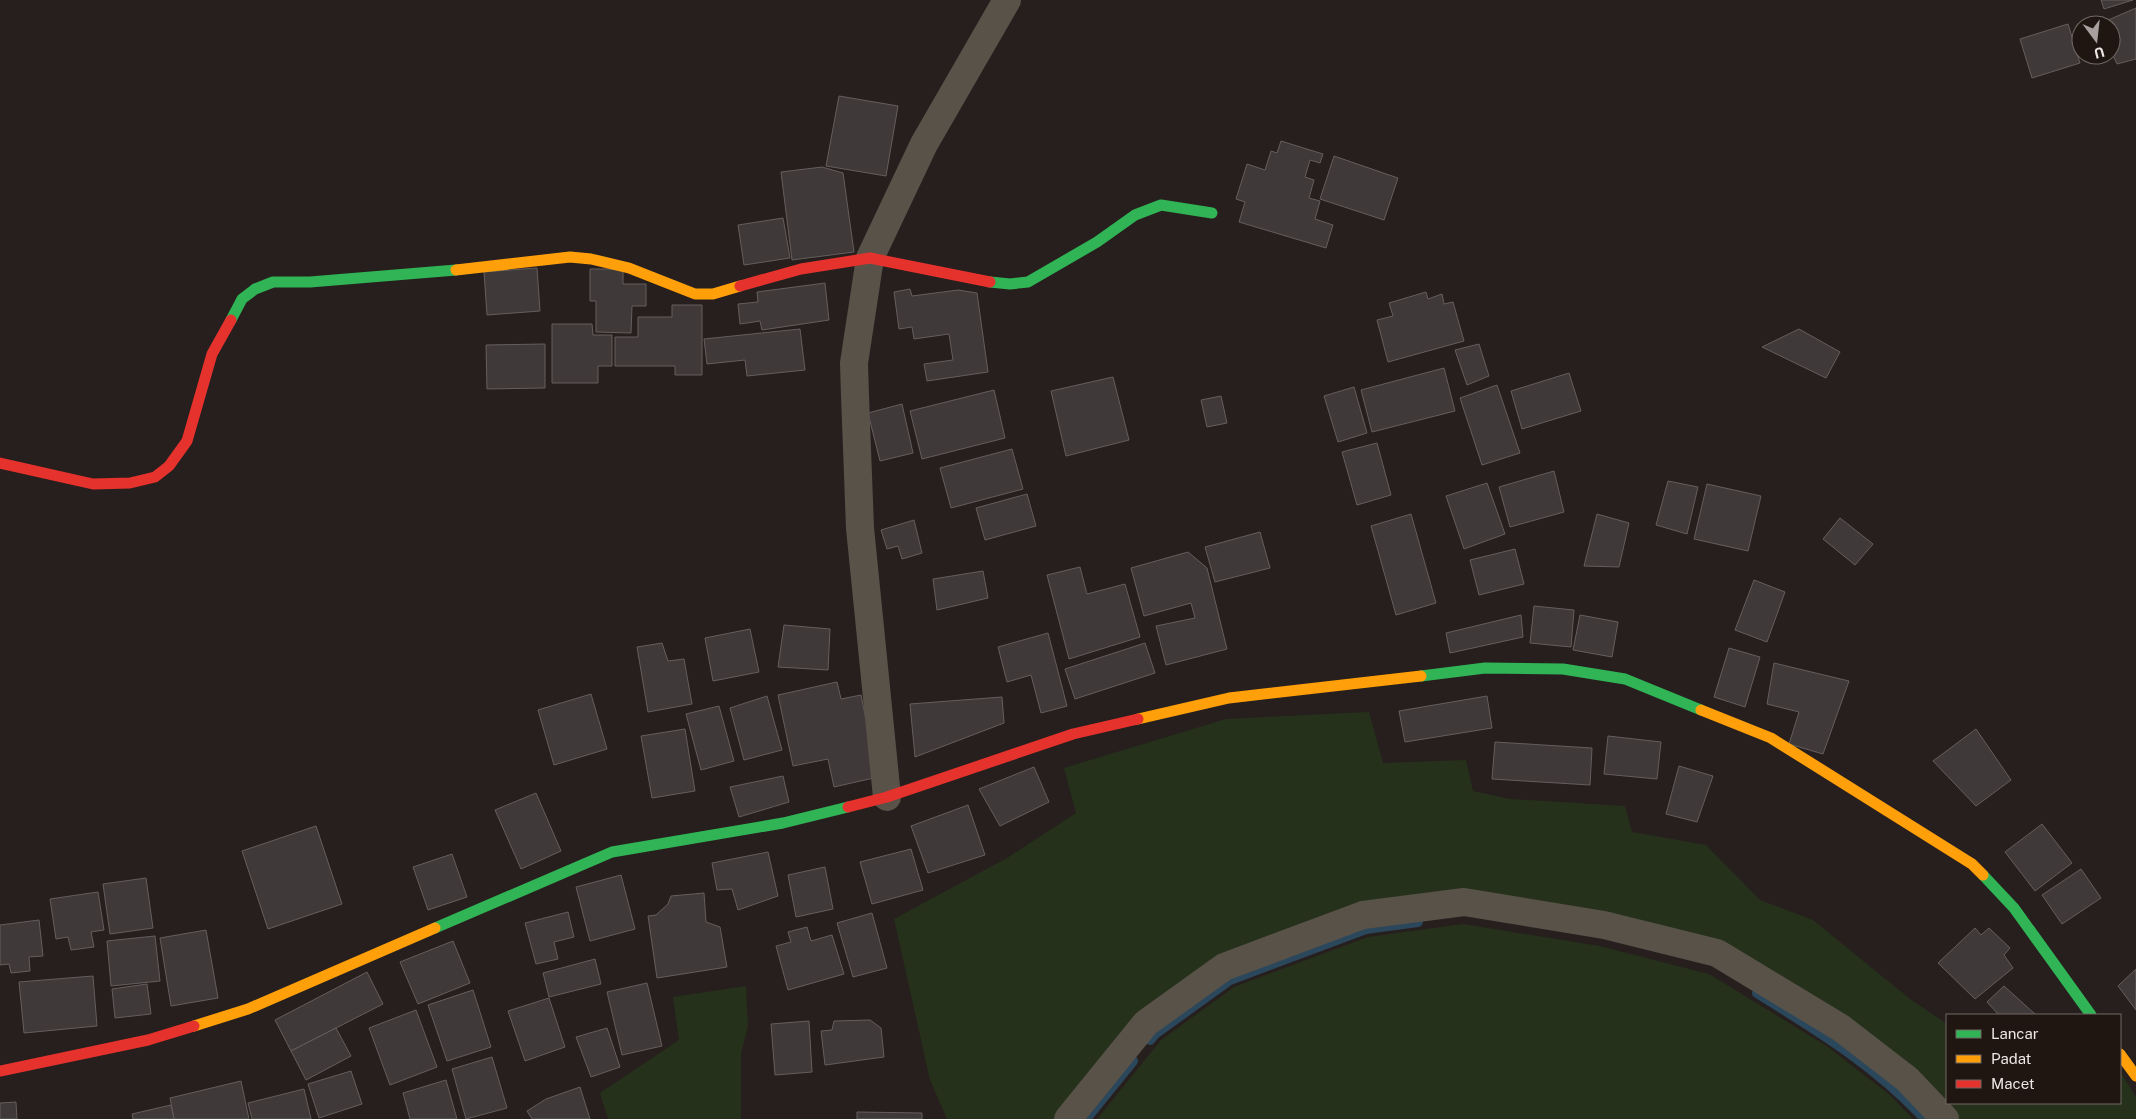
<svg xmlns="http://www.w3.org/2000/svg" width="2136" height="1119" viewBox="0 0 2136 1119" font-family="'Public Sans',sans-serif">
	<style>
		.green { fill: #26311b }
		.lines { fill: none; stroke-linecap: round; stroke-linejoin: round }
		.stream { stroke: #2a475c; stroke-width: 10 }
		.building { fill: #3f3a39; stroke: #645e5c }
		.street { stroke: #595249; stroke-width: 28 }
		.fast { stroke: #30b455; stroke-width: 11 }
		.slow { stroke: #ff9f0a; stroke-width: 11 }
		.jam { stroke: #e5322d; stroke-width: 11 }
	</style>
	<rect width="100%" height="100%" fill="#261f1e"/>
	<!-- green -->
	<g class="green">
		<polygon points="1369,712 1383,763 1466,760 1473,791 1510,799 1625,806 1632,832 1706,845 1760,900 1813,920 1910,999 1947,1024 1947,1103 2120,1103 2120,1071 2136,1097 2136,1119 1951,1119 1720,948 1464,896 1221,962 1061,1119 947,1119 930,1080 894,919 1007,858 1076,813 1064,768 1226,719"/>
		<polygon points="1463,924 1599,946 1709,974 1828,1047 1891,1096 1913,1119 1097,1119 1161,1040 1234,987 1368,937"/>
		<polygon points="746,986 748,1026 741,1053 741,1119 608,1119 600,1093 679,1040 673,997"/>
	</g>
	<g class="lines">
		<!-- stream -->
		<g class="stream">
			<path d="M1757,993C1818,1031 1876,1066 1925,1119"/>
			<polyline points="1150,1040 1155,1034 1230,980 1366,929 1418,922"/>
			<polyline points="1086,1119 1133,1061"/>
		</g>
	</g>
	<!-- building -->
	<g class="building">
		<polygon points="2101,0 2133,0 2104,9"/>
		<polygon points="2136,8 2136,59 2117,64 2111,51 2111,25 2099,24"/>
		<polygon points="2068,24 2080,63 2032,78 2020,39"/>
		<polygon points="839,96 898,106 886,176 826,166"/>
		<polygon points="1281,141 1323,154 1320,163 1310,160 1305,177 1314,180 1309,198 1320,201 1315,219 1333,225 1326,248 1239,222 1245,202 1236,199 1247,164 1265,170 1271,151 1277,153"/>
		<polygon points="1334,156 1398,178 1384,220 1320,199"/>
		<polygon points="822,167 843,173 854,252 792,260 781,172"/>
		<polygon points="783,218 790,258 744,265 738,225"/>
		<polygon points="537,268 540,311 487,315 484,272"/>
		<polygon points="590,269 623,269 623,284 646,284 646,306 632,306 631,333 596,332 596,301 590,301"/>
		<polygon points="825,283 829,320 762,330 760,321 740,324 738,304 758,302 757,292"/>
		<polygon points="910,289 912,296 958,290 977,293 988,372 927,381 924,364 953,360 949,334 914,339 912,327 899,329 894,292"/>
		<polygon points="1426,292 1428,299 1442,294 1444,304 1453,302 1464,341 1388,362 1377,320 1393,316 1389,303"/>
		<polygon points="672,305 702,305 702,375 675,375 675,366 615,366 615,337 638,337 638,317 672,317"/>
		<polygon points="552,324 592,324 593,335 612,335 612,366 598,366 598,383 552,383"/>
		<polygon points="800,329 805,370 747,376 745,360 707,364 704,339"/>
		<polygon points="1799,329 1840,352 1826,378 1762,347"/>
		<polygon points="545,344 545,388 487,389 486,345"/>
		<polygon points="1479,344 1489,376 1467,385 1455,350"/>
		<polygon points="1444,368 1455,411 1372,432 1361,390"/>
		<polygon points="1569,373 1581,411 1522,429 1511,391"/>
		<polygon points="1113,377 1129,440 1066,456 1051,391"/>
		<polygon points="1497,385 1520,453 1482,465 1460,398"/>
		<polygon points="1354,387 1367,433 1338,442 1324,396"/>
		<polygon points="994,390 1005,438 922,459 910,411"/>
		<polygon points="1221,396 1227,423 1207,427 1201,400"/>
		<polygon points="902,404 913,453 880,461 868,413"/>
		<polygon points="1377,443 1391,495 1357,505 1342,452"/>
		<polygon points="1012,449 1023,489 951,508 940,468"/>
		<polygon points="1554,471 1564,512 1510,527 1499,487"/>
		<polygon points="1668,481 1698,487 1687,534 1656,525"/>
		<polygon points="1487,483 1505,534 1464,549 1446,496"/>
		<polygon points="1707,484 1761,496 1748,551 1694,539"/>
		<polygon points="1027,494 1036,526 985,540 976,508"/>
		<polygon points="1411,514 1436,603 1396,615 1371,526"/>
		<polygon points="1597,514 1629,523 1619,567 1584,566"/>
		<polygon points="1840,518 1873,544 1855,565 1823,539"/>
		<polygon points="914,520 922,553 902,559 898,546 887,549 881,530"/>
		<polygon points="1260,532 1270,568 1215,582 1205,547"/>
		<polygon points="1515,549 1524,584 1479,595 1470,560"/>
		<polygon points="1188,552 1207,568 1227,649 1166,665 1156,626 1195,618 1191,603 1144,616 1131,568"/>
		<polygon points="1080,567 1087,594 1125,584 1140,637 1069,659 1047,575"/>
		<polygon points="983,571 988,598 937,610 933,579"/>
		<polygon points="1754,580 1785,592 1767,642 1735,630"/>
		<polygon points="1534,606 1574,610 1571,647 1530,643"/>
		<polygon points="1521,615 1523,637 1450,653 1446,633"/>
		<polygon points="1580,615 1618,622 1612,657 1573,650"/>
		<polygon points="784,625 830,629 828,670 778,667"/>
		<polygon points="750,629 759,672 713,681 705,638"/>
		<polygon points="1048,633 1067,706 1041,713 1031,675 1007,682 998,647"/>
		<polygon points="662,643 668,661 684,659 692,704 648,712 637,647"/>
		<polygon points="1145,643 1155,673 1075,699 1065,669"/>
		<polygon points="1729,648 1760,657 1745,707 1714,697"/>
		<polygon points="1774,663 1849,681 1823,754 1789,744 1799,712 1767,704"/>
		<polygon points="837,682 841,699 861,695 878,777 834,787 828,759 793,766 778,695"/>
		<polygon points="591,694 607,749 554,765 538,710"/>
		<polygon points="767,696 782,750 744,760 730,708"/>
		<polygon points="1487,696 1492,728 1405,742 1399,711"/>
		<polygon points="1002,697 1004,723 915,757 910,704"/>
		<polygon points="719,706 734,761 701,770 686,714"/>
		<polygon points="685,729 695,791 652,798 641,736"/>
		<polygon points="1976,729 2011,780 1976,806 1933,761"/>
		<polygon points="1608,736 1661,742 1657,779 1604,774"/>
		<polygon points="1495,742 1592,748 1590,785 1492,779"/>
		<polygon points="1679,766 1713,776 1697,822 1666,814"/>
		<polygon points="1034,767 1049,802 1000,826 979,789"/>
		<polygon points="783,776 789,802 739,817 730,787"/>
		<polygon points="536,793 561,851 521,869 495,810"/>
		<polygon points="968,805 985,855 928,873 911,826"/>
		<polygon points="2042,824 2072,863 2035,891 2005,852"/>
		<polygon points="316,826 342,904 268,929 242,851"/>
		<polygon points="911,849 923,890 872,904 860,862"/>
		<polygon points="768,852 778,896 738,910 732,889 717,890 712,863"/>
		<polygon points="452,854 467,897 428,910 413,867"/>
		<polygon points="825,867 833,909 796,917 788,875"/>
		<polygon points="2081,869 2101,898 2062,924 2042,895"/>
		<polygon points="621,875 635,929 590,941 576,887"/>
		<polygon points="146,878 153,928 110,934 103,884"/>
		<polygon points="98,892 104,930 91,932 94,947 71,950 68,937 56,939 50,899"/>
		<polygon points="704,893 706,922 720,927 727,967 657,978 648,916 656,915 668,904 671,896"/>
		<polygon points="568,912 574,937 554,942 558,959 536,964 525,923"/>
		<polygon points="872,913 887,968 853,977 837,923"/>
		<polygon points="39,920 43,956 29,957 30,971 11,973 9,964 0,965 0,925"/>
		<polygon points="807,927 811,941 832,935 844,974 788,990 776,946 791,942 788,932"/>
		<polygon points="1975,928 1981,935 1989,928 2010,948 2004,955 2013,968 1975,999 1938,963"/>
		<polygon points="206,930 218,998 171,1006 160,938"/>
		<polygon points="155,936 160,981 111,986 107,941"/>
		<polygon points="453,941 470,983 418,1004 400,962"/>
		<polygon points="595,959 601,984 549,997 543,973"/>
		<polygon points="2136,969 2136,1010 2118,986"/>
		<polygon points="367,972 383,1004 291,1051 275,1020"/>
		<polygon points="93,976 97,1026 24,1033 19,982"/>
		<polygon points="647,983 662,1046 622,1055 607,992"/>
		<polygon points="147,984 151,1014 115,1018 112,989"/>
		<polygon points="2004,986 2036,1015 1999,1015 1987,1002"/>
		<polygon points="473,990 491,1047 447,1061 428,1005"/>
		<polygon points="549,998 565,1047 525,1061 508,1011"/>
		<polygon points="416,1010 437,1067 390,1085 369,1028"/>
		<polygon points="870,1020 881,1028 884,1057 825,1065 821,1031 832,1030 834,1021"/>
		<polygon points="809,1021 812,1072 775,1075 771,1024"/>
		<polygon points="336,1028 351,1056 306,1080 291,1051"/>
		<polygon points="607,1028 620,1067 591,1077 576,1037"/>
		<polygon points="492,1057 507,1108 466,1119 452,1069"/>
		<polygon points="351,1071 362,1104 319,1118 308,1084"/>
		<polygon points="446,1080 457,1119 410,1119 403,1093"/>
		<polygon points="241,1081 249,1119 174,1119 170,1098"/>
		<polygon points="580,1087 590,1119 532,1119 527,1111 546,1099"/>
		<polygon points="304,1089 311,1119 252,1119 248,1103"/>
		<polygon points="16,1102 17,1119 0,1119 0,1103"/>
		<polygon points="171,1105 174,1119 133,1119 132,1114"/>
		<polygon points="857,1112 922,1113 922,1119 857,1119"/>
	</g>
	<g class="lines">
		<!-- street -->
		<g class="street">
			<polyline points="887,797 860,528 855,396 854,363 870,258 924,144 1007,0"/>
			<polyline points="1068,1119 1146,1023 1224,967 1363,915 1464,902 1604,925 1717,953 1841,1028 1907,1079 1945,1119"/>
		</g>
		<!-- fast -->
		<g class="fast">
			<polyline points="990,282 1010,284 1028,282 1097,242 1135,215 1161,205 1212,213"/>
			<polyline points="231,320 242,299 255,289 273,282 310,282 456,270"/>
			<polyline points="1421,676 1485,668 1563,669 1625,679 1701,710"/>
			<polyline points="1983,875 2014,908 2091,1015"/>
			<polyline points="435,928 612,852 783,823 848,807"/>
		</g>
		<!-- slow -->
		<g class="slow">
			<polyline points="456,270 570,257 591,259 629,268 695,294 713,294 740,286"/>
			<polyline points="1701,710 1771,738 1972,864 1983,875"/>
			<polyline points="1138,719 1229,698 1421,676"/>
			<polyline points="194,1026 248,1009 435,928"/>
			<polyline points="2120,1054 2136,1076"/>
		</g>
		<!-- jam -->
		<g class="jam">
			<polyline points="740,286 801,269 870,258 990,282"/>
			<polyline points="0,463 93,484 130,483 155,477 169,466 187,441 212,354 231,320"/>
			<polyline points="848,807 887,797 1073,734 1138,719"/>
			<polyline points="0,1071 148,1040 194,1026"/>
		</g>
	</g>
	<!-- legend -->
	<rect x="1946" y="1014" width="175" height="90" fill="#1f1511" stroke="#716965"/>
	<rect x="1956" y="1030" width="25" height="8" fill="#30b455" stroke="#716965"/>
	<text x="1991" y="1039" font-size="15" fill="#ede6e3">Lancar</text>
	<rect x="1956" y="1055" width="25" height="8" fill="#ff9f0a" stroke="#716965"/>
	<text x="1991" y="1064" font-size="15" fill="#ede6e3">Padat</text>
	<rect x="1956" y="1080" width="25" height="8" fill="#e5322d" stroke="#716965"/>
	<text x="1991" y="1089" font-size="15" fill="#ede6e3">Macet</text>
	<!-- north arrow -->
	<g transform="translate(2096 40) rotate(165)"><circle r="24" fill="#1f1511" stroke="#716965"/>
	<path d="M0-4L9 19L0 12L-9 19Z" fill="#a7a09e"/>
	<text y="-8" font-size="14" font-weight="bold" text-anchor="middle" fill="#ede6e3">U</text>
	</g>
</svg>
